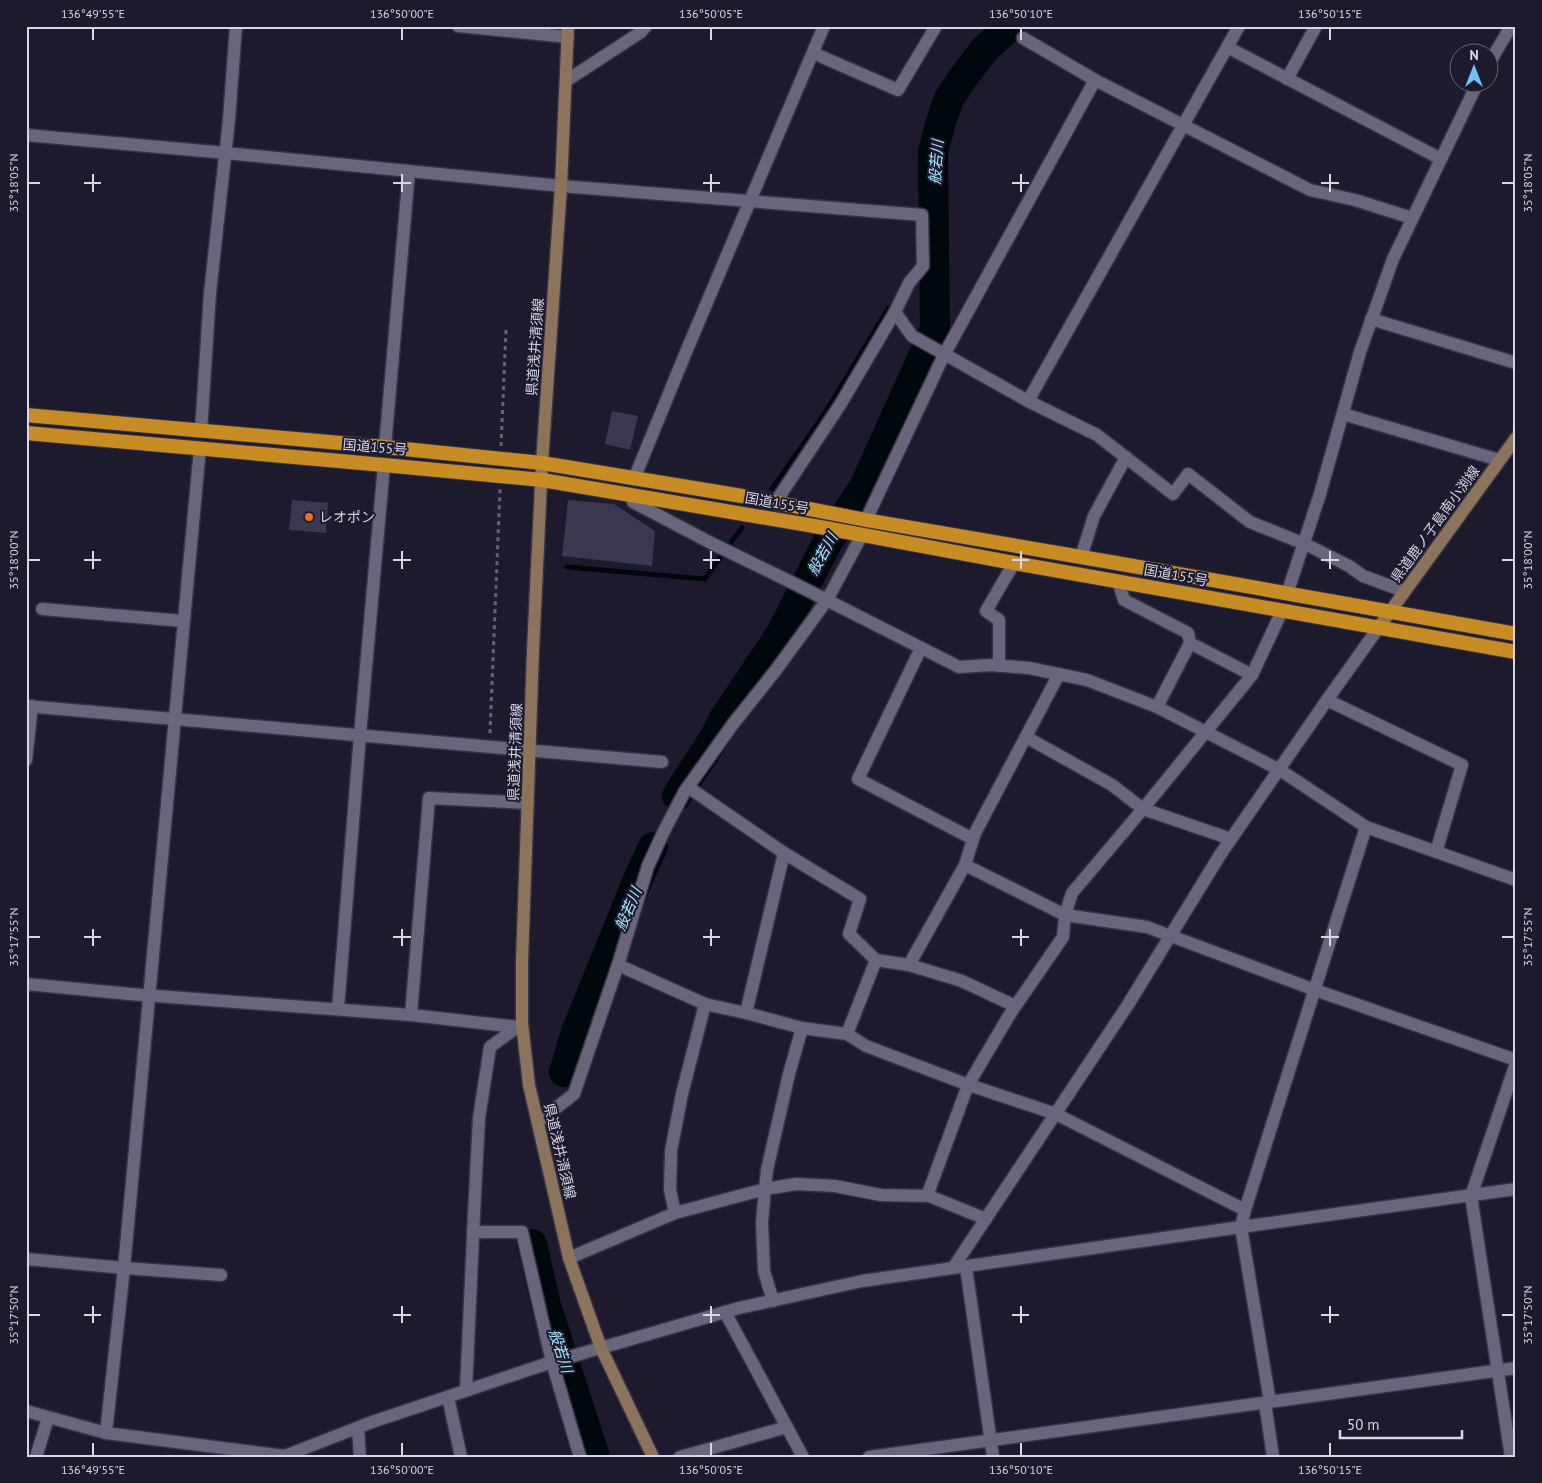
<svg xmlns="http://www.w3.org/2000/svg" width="1542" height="1483" viewBox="0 0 1542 1483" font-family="'PT Sans','Noto Sans JP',sans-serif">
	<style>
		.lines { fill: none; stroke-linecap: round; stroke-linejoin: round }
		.stream { stroke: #00070d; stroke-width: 5 }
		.river { stroke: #00070d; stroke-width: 30 }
		.building { fill: #3a3750 }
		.minor-casing { stroke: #363343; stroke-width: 15 }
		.tertiary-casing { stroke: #363343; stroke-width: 15 }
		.secondary-casing { stroke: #363343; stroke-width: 15 }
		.trunk-casing { stroke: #363343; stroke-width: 16 }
		.path { stroke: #646273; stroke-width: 3; stroke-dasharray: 4 4; stroke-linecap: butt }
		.minor { stroke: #68657d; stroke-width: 12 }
		.tertiary { stroke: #68657d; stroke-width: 12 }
		.secondary { stroke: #8c735b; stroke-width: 12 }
		.trunk { stroke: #c88c24; stroke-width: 14 }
		.ticks { fill: none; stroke: #d7d6e4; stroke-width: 2 }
		.food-dot { fill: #e8710a; stroke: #1d1a2e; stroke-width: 2 }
		.labels { text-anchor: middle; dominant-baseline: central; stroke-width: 4; stroke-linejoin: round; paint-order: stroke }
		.street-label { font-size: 14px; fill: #d7d6e4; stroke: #1d1a2e }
		.poi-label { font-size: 14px; fill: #d7d6e4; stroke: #1d1a2e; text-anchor: start }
		.water-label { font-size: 15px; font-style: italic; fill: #a6e8fc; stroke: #1d1a2e }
		.neatline { fill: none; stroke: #d7d6e4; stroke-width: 2 }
		.ticks-label { font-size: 12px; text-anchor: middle; fill: #d7d6e4 }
	</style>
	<rect width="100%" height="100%" fill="#1d1a2e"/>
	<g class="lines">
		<!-- stream -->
		<g class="stream">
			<polyline points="772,489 825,413 888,309"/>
			<polyline points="729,545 742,528"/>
			<polyline points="567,567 705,579 722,555"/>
		</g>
		<!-- river -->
		<g class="river">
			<path d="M677,796C691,770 712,747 723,720L780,635L827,543L864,487L935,330L933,152L941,121L949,99L962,79L984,50L1010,26"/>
			<polyline points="564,1072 576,1032 639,877 653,847"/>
			<polyline points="532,1244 546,1305 595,1457"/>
		</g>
	</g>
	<!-- building -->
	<g class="building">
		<polygon points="612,411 638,416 630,450 605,444"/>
		<polygon points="292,500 328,503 326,533 289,530"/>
		<polygon points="568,500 614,504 655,531 652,566 562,556"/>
	</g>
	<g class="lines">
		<!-- minor casing -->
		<g class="minor-casing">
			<g id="minor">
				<polyline points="458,26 568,37"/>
				<polyline points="1023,38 1095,80 1310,190 1355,200 1412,218"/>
				<polyline points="1227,47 1441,159"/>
				<polyline points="813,53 898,90 936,26"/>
				<polyline points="1490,62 1511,26"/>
				<polyline points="1287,79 1316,26"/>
				<polyline points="566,81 641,32 646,26"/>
				<polyline points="26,135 226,153 561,186 922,215 923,266 909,283 895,312 840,405 775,503"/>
				<polyline points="895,312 912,336 1028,401 1097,435 1173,494 1188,474 1250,522 1305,544 1349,566 1363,576 1404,591"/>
				<polyline points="1371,319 1516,363"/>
				<polyline points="1028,401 1239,26"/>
				<polyline points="1343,414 1499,460"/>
				<polyline points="201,431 210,293 229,120 236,26"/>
				<polyline points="385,447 409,171"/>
				<polyline points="634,479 686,352 824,26"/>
				<polyline points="631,496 633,502 713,544 799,586 959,667 991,665 1029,668 1087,680 1157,707 1280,770 1366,827 1516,880"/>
				<polyline points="866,520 944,355 1095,80"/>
				<polyline points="1081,557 1094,516 1126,457"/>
				<polyline points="1118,581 1124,600 1188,633 1190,643 1252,675"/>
				<polyline points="1287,594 1320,494 1360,352 1393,259 1478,82"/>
				<polyline points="42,609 183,621"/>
				<polyline points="921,648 858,779 973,839"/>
				<polyline points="999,666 999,620 986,611 1014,563"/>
				<polyline points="1327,700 1462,765 1436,852"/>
				<polyline points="26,706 662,762"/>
				<polyline points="1157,707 1190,643"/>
				<polyline points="1026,737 1112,785 1143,809 1231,839"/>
				<polyline points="26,760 32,706"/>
				<polyline points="688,787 784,853 860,899 849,934 876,960 909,965 965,865 975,833 1059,674"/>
				<polyline points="965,865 1065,915 1147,927 1315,990 1516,1060"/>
				<polyline points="618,965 705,1004 746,1013 784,853"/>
				<polyline points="909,965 962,981 1015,1006"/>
				<polyline points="26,984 130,994 411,1015 518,1027"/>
				<polyline points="338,1009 360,735 384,465"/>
				<polyline points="746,1013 802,1028"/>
				<polyline points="411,1015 429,798 528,803"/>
				<polyline points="847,1034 876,960"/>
				<polyline points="538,1122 574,1094 618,965 648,866 664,831 685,791 733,724 776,670 827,600 862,535"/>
				<polyline points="927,1196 968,1085 1010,1014 1063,937 1065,915 1072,893 1143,809 1252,675 1282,611"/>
				<polyline points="1245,1210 1366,827"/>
				<polyline points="675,1213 670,1190 671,1151 682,1094 705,1004"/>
				<polyline points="473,1232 522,1232 552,1362 580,1457"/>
				<polyline points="569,1258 675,1213 765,1189 796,1184 835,1186 881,1195 929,1196 986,1219"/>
				<polyline points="26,1259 124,1268 221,1275"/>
				<polyline points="966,1267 993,1457"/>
				<polyline points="953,1268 1129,1003 1220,855 1327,700 1379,627"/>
				<polyline points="773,1301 764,1271 762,1222 765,1189 767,1170 789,1074 802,1028 847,1034 866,1046 966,1084 1056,1114 1245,1210 1241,1227 1270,1402"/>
				<polyline points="725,1312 803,1457"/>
				<polyline points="466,1390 474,1214 479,1118 490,1047 520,1025"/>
				<polyline points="448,1397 461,1457"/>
				<polyline points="1265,1403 1273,1457"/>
				<polyline points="26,1411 106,1433 285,1456"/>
				<polyline points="358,1429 360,1457"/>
				<polyline points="106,1433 124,1268 200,448"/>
				<polyline points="36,1457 48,1418"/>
				<polyline points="680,1457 787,1427"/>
				<polyline points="869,1457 1516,1368"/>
				<polyline points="1511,1457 1471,1196 1516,1063"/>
			</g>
		</g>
		<!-- tertiary casing -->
		<g class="tertiary-casing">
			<polyline id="tertiary" points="282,1457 372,1422 552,1362 739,1308 862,1281 1241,1227 1516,1189"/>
		</g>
		<!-- secondary casing -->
		<g class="secondary-casing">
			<g id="secondary">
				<polyline points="568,26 561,186 542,463 533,651 522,962 522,1023 529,1085 569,1258 601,1348 653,1457"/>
				<polyline points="1379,627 1516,438"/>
			</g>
		</g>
		<!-- trunk casing -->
		<g class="trunk-casing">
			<g id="trunk">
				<polyline points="26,415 385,447 542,463 742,496 866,520 1116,563 1516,634"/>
				<polyline points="26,433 384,465 542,480 820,527 1014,563 1516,652"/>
			</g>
		</g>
		<!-- path -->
		<g class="path">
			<polyline points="501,446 506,330"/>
			<polyline points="490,733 500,489"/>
		</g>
		<!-- minor -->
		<use href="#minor" class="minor"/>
		<!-- tertiary -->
		<use href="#tertiary" class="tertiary"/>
		<!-- secondary -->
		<use href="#secondary" class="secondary"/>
		<!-- trunk -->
		<use href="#trunk" class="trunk"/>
	</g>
	<!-- ticks -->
	<path class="ticks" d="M93,28V40M402,28V40M711,28V40M1021,28V40M1330,28V40M93,174V192M402,174V192M711,174V192M1021,174V192M1330,174V192M28,183H40M84,183H101M393,183H411M703,183H720M1012,183H1029M1321,183H1339M1502,183H1514M93,551V569M402,551V569M711,551V569M1021,551V569M1330,551V569M28,560H40M84,560H101M393,560H411M703,560H720M1012,560H1029M1321,560H1339M1502,560H1514M93,929V946M402,929V946M711,929V946M1021,929V946M1330,929V946M28,937H40M84,937H101M393,937H411M703,937H720M1012,937H1029M1321,937H1339M1502,937H1514M93,1306V1323M402,1306V1323M711,1306V1323M1021,1306V1323M1330,1306V1323M28,1315H40M84,1315H101M393,1315H411M703,1315H720M1012,1315H1029M1321,1315H1339M1502,1315H1514M93,1443V1456M402,1443V1456M711,1443V1456M1021,1443V1456M1330,1443V1456"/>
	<!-- markers -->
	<circle class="food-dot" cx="309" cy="517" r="5"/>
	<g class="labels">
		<!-- street labels -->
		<g class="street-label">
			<text transform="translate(535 347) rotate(-86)">県道浅井清須線</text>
			<text transform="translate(375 447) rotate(5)">国道155号</text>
			<text transform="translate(777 503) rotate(10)">国道155号</text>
			<text transform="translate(1435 524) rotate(-54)">県道鹿ノ子島南小渕線</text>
			<text transform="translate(1176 575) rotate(10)">国道155号</text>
			<text transform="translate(515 752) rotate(-88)">県道浅井清須線</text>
			<text transform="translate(560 1151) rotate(77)">県道浅井清須線</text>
		</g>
		<!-- poi labels -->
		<g class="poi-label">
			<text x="319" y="517">レオポン</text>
		</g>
		<!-- water labels -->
		<g class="water-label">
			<text transform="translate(936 162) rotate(-86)">般若川</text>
			<text transform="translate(822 554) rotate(-61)">般若川</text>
			<text transform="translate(628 909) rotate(-67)">般若川</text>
			<text transform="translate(561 1351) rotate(72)">般若川</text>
		</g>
	</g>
	<!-- border -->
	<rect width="1542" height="1483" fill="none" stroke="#1d1a2e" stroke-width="55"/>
	<!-- north arrow -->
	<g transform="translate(1474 68)"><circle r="24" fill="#1d1a2e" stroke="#676577"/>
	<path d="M0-4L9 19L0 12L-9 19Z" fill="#74c0f6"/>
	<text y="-8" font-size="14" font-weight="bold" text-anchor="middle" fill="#d7d6e4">N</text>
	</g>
	<!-- scale -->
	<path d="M1340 1430v8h122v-8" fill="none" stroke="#d7d6e4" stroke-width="2.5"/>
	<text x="1347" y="1430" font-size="15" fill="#d7d6e4" stroke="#1d1a2e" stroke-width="4" paint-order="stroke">50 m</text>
	<rect x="28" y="28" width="1486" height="1428" class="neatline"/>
	<g class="ticks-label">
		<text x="93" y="18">136°49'55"E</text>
		<text x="402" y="18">136°50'00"E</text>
		<text x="711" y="18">136°50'05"E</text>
		<text x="1021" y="18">136°50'10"E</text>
		<text x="1330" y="18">136°50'15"E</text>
		<text transform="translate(14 183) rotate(-90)" y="4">35°18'05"N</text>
		<text transform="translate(1528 183) rotate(-90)" y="4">35°18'05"N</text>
		<text transform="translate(14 560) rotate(-90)" y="4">35°18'00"N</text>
		<text transform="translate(1528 560) rotate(-90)" y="4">35°18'00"N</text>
		<text transform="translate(14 937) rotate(-90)" y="4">35°17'55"N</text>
		<text transform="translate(1528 937) rotate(-90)" y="4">35°17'55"N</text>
		<text transform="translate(14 1315) rotate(-90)" y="4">35°17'50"N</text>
		<text transform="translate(1528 1315) rotate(-90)" y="4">35°17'50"N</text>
		<text x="93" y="1474">136°49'55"E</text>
		<text x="402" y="1474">136°50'00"E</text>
		<text x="711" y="1474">136°50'05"E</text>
		<text x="1021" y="1474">136°50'10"E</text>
		<text x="1330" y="1474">136°50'15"E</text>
	</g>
</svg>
